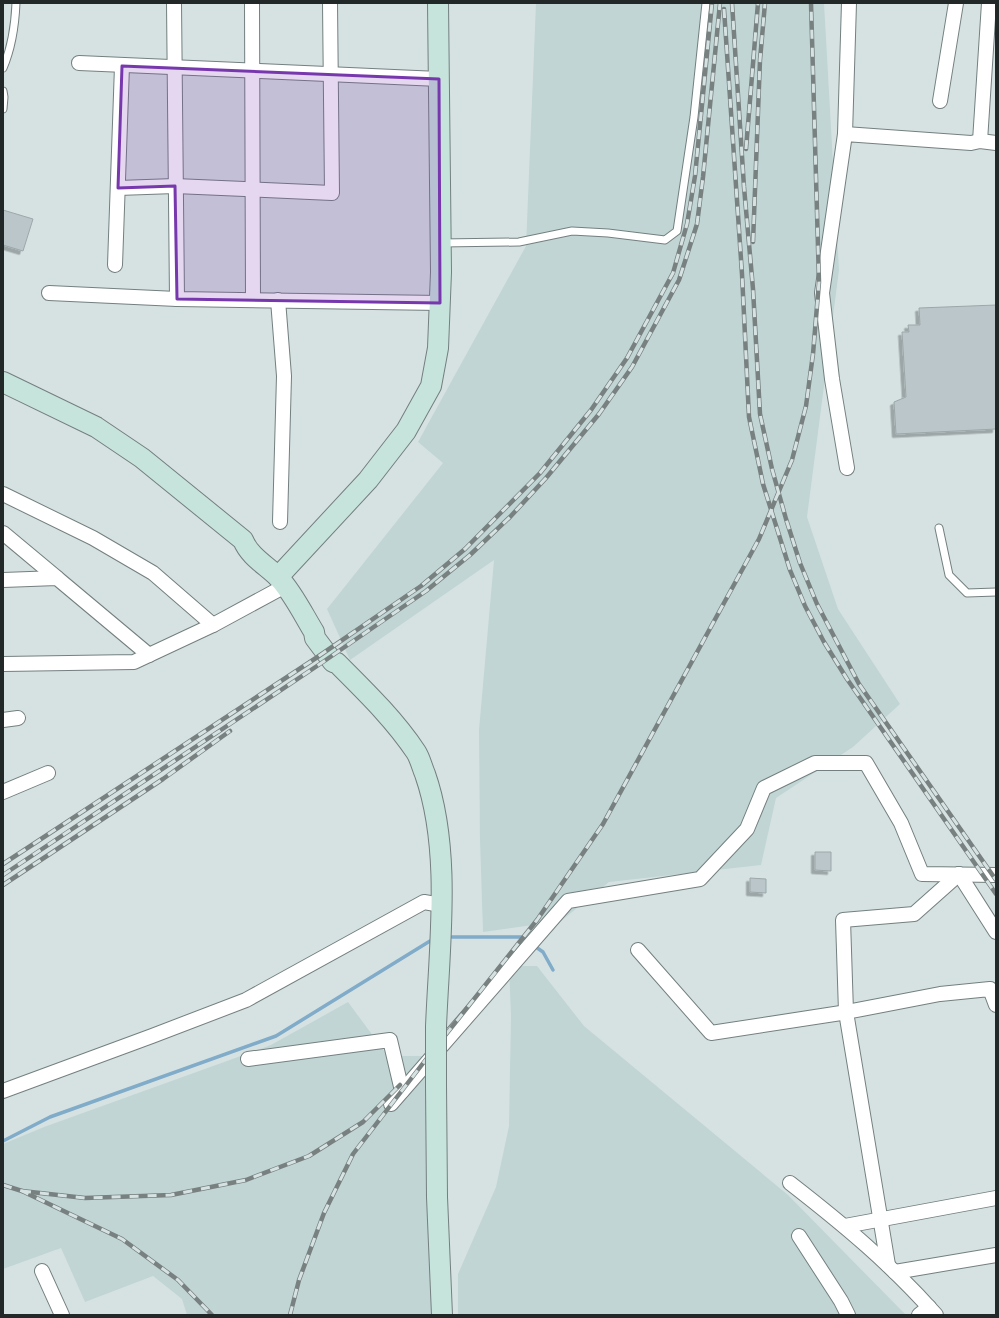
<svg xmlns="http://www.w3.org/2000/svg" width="999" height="1318" viewBox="0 0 999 1318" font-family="'Roboto Serif',serif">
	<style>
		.built { fill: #c1d5d5 }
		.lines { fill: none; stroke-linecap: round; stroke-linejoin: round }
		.stream { stroke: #80abc9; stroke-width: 3.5 }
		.building { fill: #bac6c9; stroke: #9ca7aa; filter: url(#shadow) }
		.service-casing { stroke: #747f7f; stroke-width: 9 }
		.minor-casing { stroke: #747f7f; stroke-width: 16 }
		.secondary-casing { stroke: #747f7f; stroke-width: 22 }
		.service { stroke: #fff; stroke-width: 7 }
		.minor { stroke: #fff; stroke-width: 14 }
		.secondary { stroke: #c7e4dc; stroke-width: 20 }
		.rail-casing { stroke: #788080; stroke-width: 4.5 }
		.rail { stroke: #d6e2e2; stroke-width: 3; stroke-dasharray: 9; stroke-linecap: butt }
		.secondary-bridge-casing { stroke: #747f7f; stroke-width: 22; stroke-linecap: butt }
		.secondary-bridge { stroke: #c7e4dc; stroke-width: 20 }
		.marked { fill: #7738ad; fill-opacity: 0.2; stroke: #7738ad; stroke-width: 3; stroke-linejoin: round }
	</style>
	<defs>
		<filter id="shadow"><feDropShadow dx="-3.5" dy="3.5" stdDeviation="0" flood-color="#0004"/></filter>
	</defs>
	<rect width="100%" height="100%" fill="#d6e2e2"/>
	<!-- built -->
	<g class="built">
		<polygon points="536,3 824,3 839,270 807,517 838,609 900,704 853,747 776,798 761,865 609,882 561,921 483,932 480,840 479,730 494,560 350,660 327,609 443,463 418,442 526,246"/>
		<polygon points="509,966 537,966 584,1026 788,1195 906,1315 458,1315 458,1274 496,1187 509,1126 511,1016"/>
		<polygon points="348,1002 388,1056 427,1056 433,1315 187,1315 182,1299 153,1276 85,1302 61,1248 3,1269 3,1144 44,1127 271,1045"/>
	</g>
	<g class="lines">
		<!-- stream -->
		<g class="stream">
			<polyline points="452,937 522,937 528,941"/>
			<polyline points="533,945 543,952 553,970"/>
			<polyline points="3,1141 50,1117 276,1036 430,941"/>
		</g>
	</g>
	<!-- building -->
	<g class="building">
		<polygon points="3,210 33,219 23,251 3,245"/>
		<polygon points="996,305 996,429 896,434 894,402 906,397 902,332 909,332 908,325 920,325 919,308"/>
		<polygon points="815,852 831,852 831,871 815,870"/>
		<polygon points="750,878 766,879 766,893 750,892"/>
	</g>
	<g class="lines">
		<!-- service casing -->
		<g class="service-casing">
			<g id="service">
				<path d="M3,68C12,47 15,26 16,3"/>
				<polyline points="3,91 4,97 3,109"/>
				<polyline points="441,243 519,242 572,231 608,233 665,240 677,231 694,117 706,3"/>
				<polyline points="939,528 949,575 967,593 996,592"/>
			</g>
		</g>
		<!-- minor casing -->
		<g class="minor-casing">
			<g id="minor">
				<polyline points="174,3 177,299"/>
				<polyline points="252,3 253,299"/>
				<polyline points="79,63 439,79"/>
				<polyline points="940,101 956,3"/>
				<polyline points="845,134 849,3"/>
				<polyline points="980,141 989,3"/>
				<polyline points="118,188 175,186 332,193 330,3"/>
				<polyline points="115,265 122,66"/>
				<polyline points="49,293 177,299 440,303"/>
				<polyline points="278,300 284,376 280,522"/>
				<polyline points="847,468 832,379 822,293 845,134 971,143 980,141 996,143"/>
				<polyline points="3,494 93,538 153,573 213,625"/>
				<polyline points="3,533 57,578"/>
				<polyline points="3,580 57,578 149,655"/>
				<polyline points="3,664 134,662 213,625 285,586"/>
				<polyline points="3,720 18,718"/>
				<polyline points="3,792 48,773"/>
				<polyline points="959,874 996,932"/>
				<polyline points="638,950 711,1033 841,1013 940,994 990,989 996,1005"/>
				<polyline points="248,1059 390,1040 402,1091"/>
				<polyline points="3,1091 152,1036 246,1000 424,902 441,905"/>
				<polyline points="391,1104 568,901 700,879 747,829 764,788 815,763 866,763 901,823 922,874 996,875"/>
				<path d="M790,1183C844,1225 891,1264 936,1315"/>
				<polyline points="845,1226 996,1198"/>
				<polyline points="799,1236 841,1301 848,1315"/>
				<polyline points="888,1265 846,1012 843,920 914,914 959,874"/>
				<polyline points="42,1271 62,1315"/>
				<polyline points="895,1272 996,1255"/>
				<polyline points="919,1315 929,1307"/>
			</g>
		</g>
		<!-- secondary casing -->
		<g class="secondary-casing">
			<g id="secondary">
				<path d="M3,382L96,427L142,458L243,540C250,557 266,565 279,578C293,593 303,614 314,632L315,638L333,662L337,663C365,691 394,719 416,752C420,758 422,767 425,774C452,851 439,947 436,1027"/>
				<polyline points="278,577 368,480 406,431 431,386 438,348 441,272 438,3"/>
				<polyline points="436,1085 437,1197 442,1315"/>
			</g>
		</g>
		<!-- service -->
		<use href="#service" class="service"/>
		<!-- minor -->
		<use href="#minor" class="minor"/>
		<!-- secondary -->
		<use href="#secondary" class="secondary"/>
		<!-- rail casing -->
		<g class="rail-casing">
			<g id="rail">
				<polyline points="732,3 744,187 753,289 760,414 772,469 786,519 800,563 817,604 859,684 996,880"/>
				<polyline points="724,9 742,274 749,417 763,484 790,570 805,606 824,642 847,679 996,894"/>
				<polyline points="746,149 758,3"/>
				<polyline points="753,242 760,60 765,3"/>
				<polyline points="3,864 316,658 421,586 465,549 540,473 591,410 627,358 673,273 687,224 695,176 712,3"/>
				<polyline points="3,875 320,664 426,591 470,555 510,517 546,478 599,414 632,367 679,280 697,224 703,177 720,3"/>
				<polyline points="3,885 163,779 230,731"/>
				<polyline points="3,1185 22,1191 122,1239 178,1280 212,1315"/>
				<polyline points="22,1191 85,1198 171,1195 246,1180 309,1156 363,1122 400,1085"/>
				<polyline points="290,1315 299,1280 324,1213 353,1154 424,1062 537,920 603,824 759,539 792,460 806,406 813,354 819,282 811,3"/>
			</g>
		</g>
		<!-- rail -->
		<use href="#rail" class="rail"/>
		<!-- secondary-bridge casing -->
		<g class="secondary-bridge-casing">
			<polyline id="secondary-bridge" points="436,1027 436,1085"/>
		</g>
		<!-- secondary-bridge -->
		<use href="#secondary-bridge" class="secondary-bridge"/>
	</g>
	<!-- marked area -->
	<path class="marked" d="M122,66L439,79L440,303L177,299L175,186L118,188Z"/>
	<!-- border -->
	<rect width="999" height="1318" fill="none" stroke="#222727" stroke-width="8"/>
</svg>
